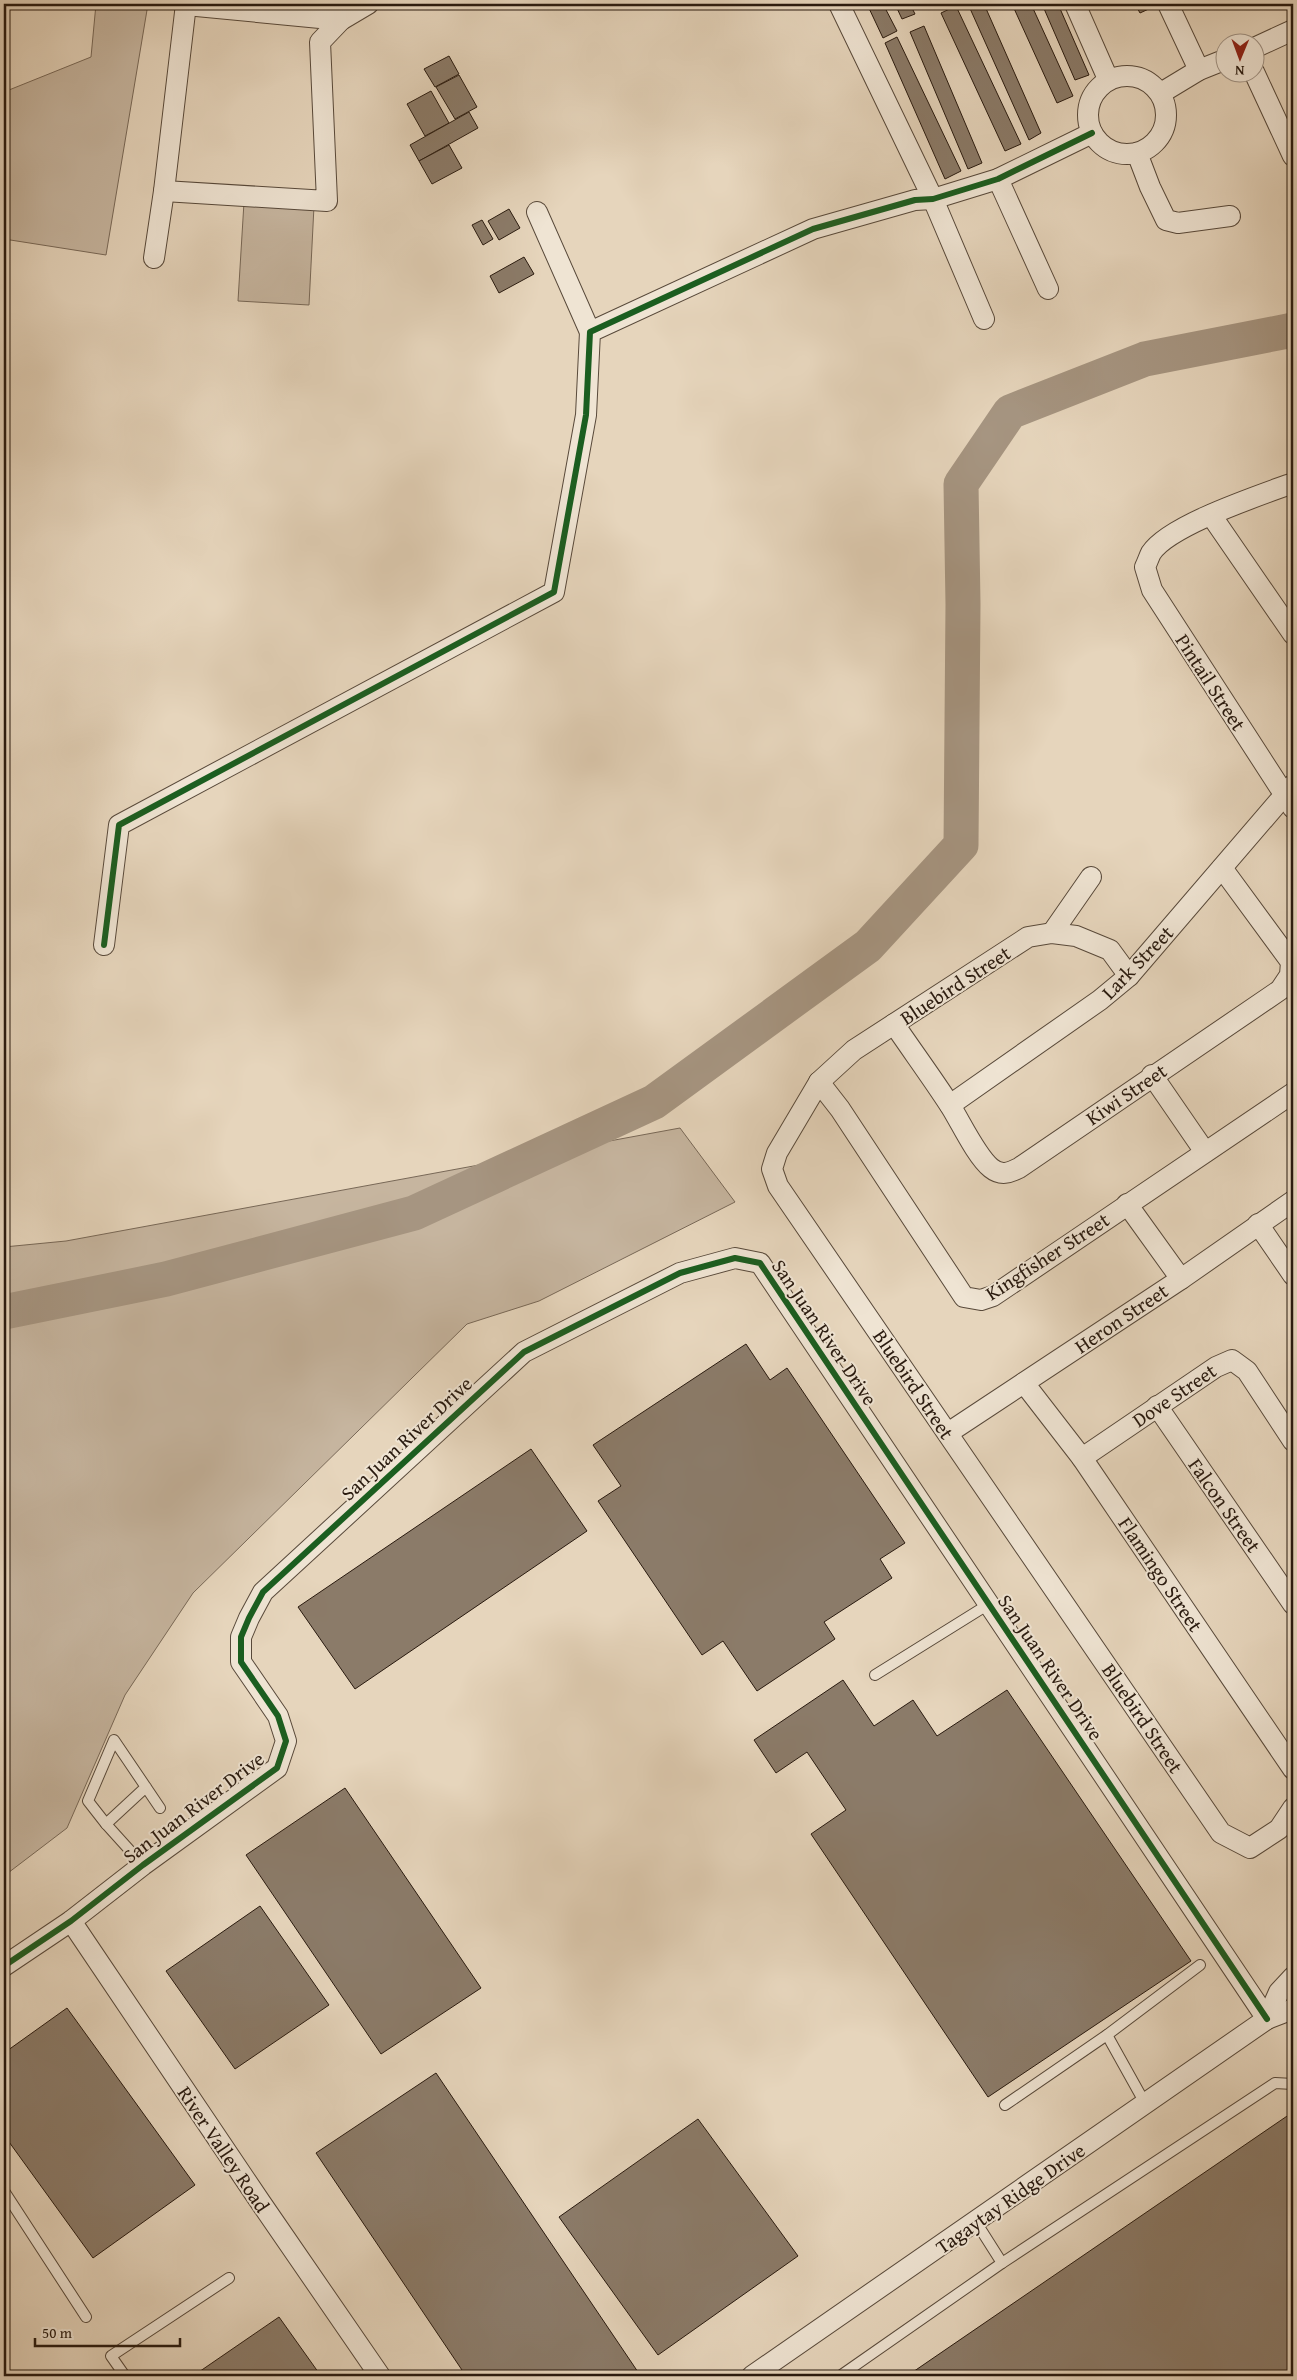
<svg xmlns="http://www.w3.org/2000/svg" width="1297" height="2380" viewBox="0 0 1297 2380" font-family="'Gentium Book Plus',serif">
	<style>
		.green { fill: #c6b59f; stroke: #786857 }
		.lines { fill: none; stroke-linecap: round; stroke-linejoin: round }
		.river { stroke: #a69581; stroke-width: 35 }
		.building { fill: #8b7b69; stroke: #291a0f }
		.service-casing { stroke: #58493a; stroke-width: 12 }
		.minor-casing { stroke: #58493a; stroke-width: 22 }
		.service { stroke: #efe4d3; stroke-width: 10 }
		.minor { stroke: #efe4d3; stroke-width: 20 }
		.cycleway-casing { stroke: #efe4d3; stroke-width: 9 }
		.cycleway { stroke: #1b5e20; stroke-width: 6 }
		.labels { text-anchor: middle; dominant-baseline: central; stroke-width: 4; stroke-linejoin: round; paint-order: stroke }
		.street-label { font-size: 20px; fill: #291a0f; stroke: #efe4d3 }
	</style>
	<rect width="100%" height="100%" fill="#e6d5bc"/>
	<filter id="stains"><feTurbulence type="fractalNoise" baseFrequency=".004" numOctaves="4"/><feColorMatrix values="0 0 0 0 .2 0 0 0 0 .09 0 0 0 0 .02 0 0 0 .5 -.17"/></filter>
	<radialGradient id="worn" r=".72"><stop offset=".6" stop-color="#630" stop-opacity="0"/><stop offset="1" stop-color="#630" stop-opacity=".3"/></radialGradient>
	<!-- green -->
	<g class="green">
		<polygon points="96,4 148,4 106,255 4,239 4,92 91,57"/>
		<polygon points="244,202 314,206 309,305 238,301"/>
		<polygon points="680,1128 735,1202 539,1301 467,1324 193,1593 125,1695 67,1828 4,1876 4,1247 66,1241"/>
	</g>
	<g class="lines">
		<!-- river -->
		<polyline class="river" points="4,1312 166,1279 414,1213 654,1102 868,946 961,845 963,604 961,484 1010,412 1145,359 1293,330"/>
	</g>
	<!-- building -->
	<g class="building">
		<polygon points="867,4 883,4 897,31 883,38"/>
		<polygon points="895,4 910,4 915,14 902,19"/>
		<polygon points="968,4 984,4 1041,133 1029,140"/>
		<polygon points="1012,4 1031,4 1073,96 1057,103"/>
		<polygon points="1042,4 1058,4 1089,75 1075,80"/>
		<polygon points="1135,4 1151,4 1153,7 1140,13"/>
		<polygon points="956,6 1021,144 1005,151 941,13"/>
		<polygon points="924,26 982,163 968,169 910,32"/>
		<polygon points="897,37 961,171 945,179 885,43"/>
		<polygon points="449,56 459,74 435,87 424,69"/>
		<polygon points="459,75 477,107 455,119 436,87"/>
		<polygon points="431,91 449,123 425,136 407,104"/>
		<polygon points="469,112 478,128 419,161 410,145"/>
		<polygon points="449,145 462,168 432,184 419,161"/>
		<polygon points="509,209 520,228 499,240 488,221"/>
		<polygon points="482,220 493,239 483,245 472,225"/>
		<polygon points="524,257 534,274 499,293 490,276"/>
		<polygon points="746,1344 770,1380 787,1368 905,1543 880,1559 892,1578 824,1622 835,1639 757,1691 723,1641 702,1655 598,1501 621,1486 593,1445"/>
		<polygon points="531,1449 587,1531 355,1689 298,1607"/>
		<polygon points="843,1680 874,1726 913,1700 937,1736 1007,1690 1191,1961 988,2097 811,1834 846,1810 807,1752 776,1773 754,1740"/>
		<polygon points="345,1788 481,1988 381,2054 246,1855"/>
		<polygon points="260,1906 329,2005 235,2069 166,1971"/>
		<polygon points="67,2008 195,2185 93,2258 4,2135 4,2053"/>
		<polygon points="436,2073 640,2375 466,2376 316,2153"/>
		<polygon points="1293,2112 1293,2376 907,2376"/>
		<polygon points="698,2119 798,2256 658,2355 559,2217"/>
		<polygon points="279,2317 321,2376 193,2376"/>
	</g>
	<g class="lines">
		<!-- service casing -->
		<g class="service-casing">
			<g id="service">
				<polyline points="875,1675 989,1604"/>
				<polyline points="146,1787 106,1824 88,1801 114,1740 160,1808"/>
				<polyline points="106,1824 143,1865"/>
				<polyline points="1107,2035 1146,2105"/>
				<polyline points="1005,2105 1107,2035 1200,1965"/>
				<polyline points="4,2191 86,2317"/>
				<polyline points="976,2222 1002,2263"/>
				<polyline points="125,2376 111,2356 229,2278"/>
				<polyline points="840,2376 1002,2263 1275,2083 1293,2084"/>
			</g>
		</g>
		<!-- minor casing -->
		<g class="minor-casing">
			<g id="minor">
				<polyline points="186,4 164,191 327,201 320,42 341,20 368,4"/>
				<polyline points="839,4 933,199 984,319"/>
				<polyline points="1075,4 1108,79"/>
				<polyline points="1168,4 1199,70"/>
				<polyline points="186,5 341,20"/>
				<polyline points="1254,48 1293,30"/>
				<polyline points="1254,72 1293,156"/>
				<circle cx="1127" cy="115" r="39"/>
				<polyline points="1161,93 1199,70 1224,60"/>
				<polyline points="1137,153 1150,187 1166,220 1178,223 1230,216"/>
				<polyline points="998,179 1048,289"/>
				<polyline points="537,212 590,332"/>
				<polyline points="154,258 164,191"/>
				<path d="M1293,483C1261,495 1169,525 1151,553C1149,557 1147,563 1145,567L1152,590L1293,808"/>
				<polyline points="1211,515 1293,634"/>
				<polyline points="1052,933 1091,877"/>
				<polyline points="104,945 119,825 554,592 586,415 590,332 813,229 915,200 933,199 998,179 1092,133"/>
				<polyline points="1129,976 1110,950 1076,936 1052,933 1028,937 854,1050 819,1082 777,1153 772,1169 778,1186 1221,1833 1250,1848 1279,1829 1293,1808"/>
				<path d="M894,1024C913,1052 933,1079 951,1107C961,1123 977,1157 991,1168C1001,1176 1009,1173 1019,1168L1280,990L1290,975L1291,962L1222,868"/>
				<polyline points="1152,1075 1205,1152"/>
				<polyline points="819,1082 840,1109 964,1297 981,1300 993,1296 1293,1093"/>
				<polyline points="950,1105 1100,1000 1129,976 1293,785"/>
				<polyline points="1127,1204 1181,1279"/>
				<polyline points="1258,1224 1293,1275"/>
				<polyline points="1024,1383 1082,1458 1293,1769"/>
				<polyline points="1157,1406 1293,1604"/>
				<polyline points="948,1433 1181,1279 1293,1201"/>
				<polyline points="1082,1458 1216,1367 1232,1360 1247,1371 1293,1441"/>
				<polyline points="71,1921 261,2203 380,2376"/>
				<polyline points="4,1966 71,1921 143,1865 277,1768 286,1741 278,1716 241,1662 241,1637 249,1618 263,1592 524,1352 680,1273 735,1258 760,1263 1267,2019"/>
				<polyline points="1267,2019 1279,1992 1293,1977"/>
				<polyline points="752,2376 1267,2019 1293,2009"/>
			</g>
		</g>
		<!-- service -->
		<use href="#service" class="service"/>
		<!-- minor -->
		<use href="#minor" class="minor"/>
		<!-- cycleway casing -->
		<g class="cycleway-casing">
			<g id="cycleway">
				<polyline points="104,945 119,825 554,592 586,415 590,332 813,229 915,200 933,199 998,179 1092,133"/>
				<polyline points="4,1966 71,1921 143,1865 277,1768 286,1741 278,1716 241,1662 241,1637 249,1618 263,1592 524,1352 680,1273 735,1258 760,1263 1267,2019"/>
			</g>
		</g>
		<!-- cycleway -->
		<use href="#cycleway" class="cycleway"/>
	</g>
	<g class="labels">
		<!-- street labels -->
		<g class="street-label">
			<text transform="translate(1211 682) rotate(57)">Pintail Street</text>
			<text transform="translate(1137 962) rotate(-46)">Lark Street</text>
			<text transform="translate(955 985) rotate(-33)">Bluebird Street</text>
			<text transform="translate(1126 1094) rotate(-34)">Kiwi Street</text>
			<text transform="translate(1047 1256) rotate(-33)">Kingfisher Street</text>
			<text transform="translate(1121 1318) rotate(-34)">Heron Street</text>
			<text transform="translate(825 1332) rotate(56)">San Juan River Drive</text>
			<text transform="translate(914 1384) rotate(56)">Bluebird Street</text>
			<text transform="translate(1174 1395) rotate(-34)">Dove Street</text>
			<text transform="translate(406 1438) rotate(-43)">San Juan River Drive</text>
			<text transform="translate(1225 1505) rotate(55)">Falcon Street</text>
			<text transform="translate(1161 1574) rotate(56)">Flamingo Street</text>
			<text transform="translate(1051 1667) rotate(56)">San Juan River Drive</text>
			<text transform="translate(1143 1718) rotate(56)">Bluebird Street</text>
			<text transform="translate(193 1807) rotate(-37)">San Juan River Drive</text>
			<text transform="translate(224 2149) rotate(56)">River Valley Road</text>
			<text transform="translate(1010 2198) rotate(-35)">Tagaytay Ridge Drive</text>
		</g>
	</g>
	<!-- margin -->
	<rect width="1297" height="2380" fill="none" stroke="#e6d5bc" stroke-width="20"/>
	<rect x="5" y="5" width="1287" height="2370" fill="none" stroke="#291a0f" stroke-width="2.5"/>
	<rect x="10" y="10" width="1277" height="2360" fill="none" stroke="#291a0f"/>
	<!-- north arrow -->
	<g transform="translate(1240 58) rotate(181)"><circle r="24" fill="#efe4d3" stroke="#a09385"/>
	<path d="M0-4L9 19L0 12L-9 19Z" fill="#8f2418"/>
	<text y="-8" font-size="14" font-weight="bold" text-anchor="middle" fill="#291a0f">N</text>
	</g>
	<!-- scale -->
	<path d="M35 2338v8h145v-8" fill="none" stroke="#291a0f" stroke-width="2.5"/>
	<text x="42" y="2338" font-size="15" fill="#291a0f" stroke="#efe4d3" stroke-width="4" paint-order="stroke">50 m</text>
	<rect width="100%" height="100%" filter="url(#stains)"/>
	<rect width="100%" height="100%" fill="url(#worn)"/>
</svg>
